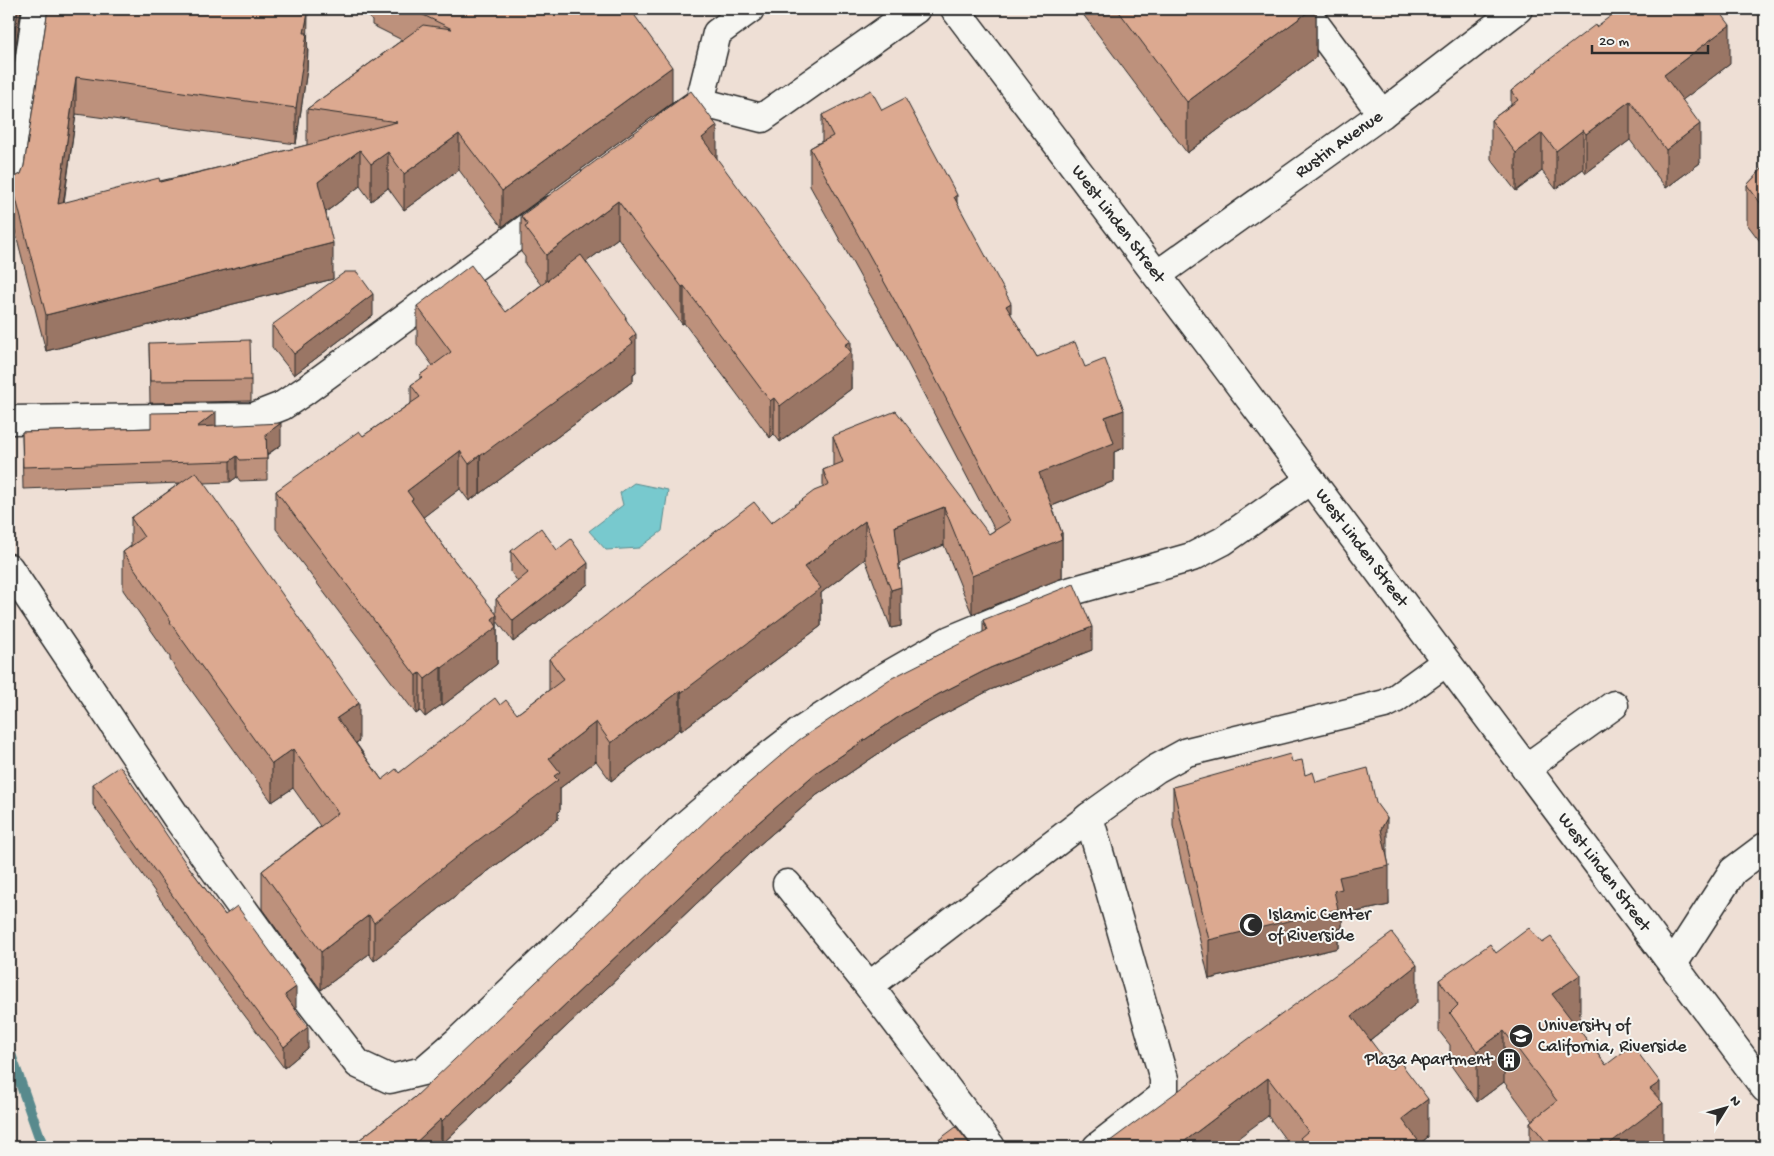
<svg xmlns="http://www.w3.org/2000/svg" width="1774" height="1156" viewBox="0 0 1774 1156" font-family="'Gochi Hand',sans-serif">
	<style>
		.water { fill: #78c9ce; stroke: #598a8d }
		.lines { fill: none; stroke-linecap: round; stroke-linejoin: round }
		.stream { stroke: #598a8d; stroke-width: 11 }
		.minor-casing { stroke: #2b2b2b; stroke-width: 31 }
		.minor { stroke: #f6f6f2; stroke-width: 28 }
		.wall { fill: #bd917c; stroke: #2b2b2b }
		.shaded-wall { fill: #9a7665; stroke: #2b2b2b }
		.building { fill: #dca990; stroke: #2b2b2b }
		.labels { text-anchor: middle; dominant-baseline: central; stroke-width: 4; stroke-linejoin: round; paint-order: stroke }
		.street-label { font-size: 18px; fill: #2b2b2b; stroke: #f6f6f2 }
		.poi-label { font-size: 18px; fill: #2b2b2b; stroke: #f6f6f2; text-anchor: start }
	</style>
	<rect width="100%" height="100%" fill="#eedfd5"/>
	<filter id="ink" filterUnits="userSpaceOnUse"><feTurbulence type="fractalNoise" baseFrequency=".02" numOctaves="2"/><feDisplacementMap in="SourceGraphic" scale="10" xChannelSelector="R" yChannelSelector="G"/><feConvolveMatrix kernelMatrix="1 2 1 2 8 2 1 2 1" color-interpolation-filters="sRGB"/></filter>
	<g filter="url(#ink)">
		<!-- water -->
		<polygon class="water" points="634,483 668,490 662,531 639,548 606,550 589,531 623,505 620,493"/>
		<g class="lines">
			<!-- stream -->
			<polyline class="stream" points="9,1050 43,1147"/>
			<!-- minor casing -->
			<g class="minor-casing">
				<g id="minor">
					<path id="s1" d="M955,9L1206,340L1765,1088"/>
					<polyline points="1304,9 1382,114"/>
					<polyline points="700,102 762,118 916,9"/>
					<polyline points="669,124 700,102 717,33 750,9"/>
					<polyline points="9,200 37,9"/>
					<path id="s2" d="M1157,275L1382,114L1518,9"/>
					<polyline points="9,420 254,417 282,406 306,390 552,210"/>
					<polyline points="9,568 177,818 311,1003 358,1064 390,1079 423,1071 459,1040 682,828 743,776 801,731 873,684 950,640 1058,595 1192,557 1223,541 1310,480"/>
					<polyline points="1526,768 1614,705"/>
					<polyline points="1089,817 1164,1079 1164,1095 1097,1147"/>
					<polyline points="787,884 869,986"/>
					<polyline points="1673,964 1733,871 1765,847"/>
					<polyline points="991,1147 869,986 1089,817 1156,769 1187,752 1385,704 1395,699 1446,662"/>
				</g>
			</g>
			<!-- minor -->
			<use href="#minor" class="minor"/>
		</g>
		<!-- wall -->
		<g class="wall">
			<polygon points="48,9 303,9 308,50 307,69 296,144 76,114 64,203 221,167 307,145 307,109 402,40 372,25 372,21 363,9 428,9 433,15 672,103 502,227 459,170 404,210 388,188 371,201 360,186 326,212 333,279 46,351 11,215 11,179 21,174 24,166"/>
			<polygon points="1079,9 1316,9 1316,57 1187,153"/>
			<polygon points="1730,64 1682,100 1700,163 1666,188 1630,140 1586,173 1583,169 1556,189 1542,171 1516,191 1491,159 1491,120 1511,105 1511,91 1537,71 1537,69"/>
			<polygon points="882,110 957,203 1011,315 1037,357 1085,367 1124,448 1114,452 1114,481 1052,506 1062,533 1062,578 972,614 944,545 899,563 901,626 891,628 865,559 821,593 821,626 681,731 680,729 611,781 596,761 560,788 560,810 558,812 558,819 460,892 374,961 369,954 321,990 262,909 262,871 320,826 293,788 272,802 178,672 170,660 170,657 123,590 123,552 131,546 131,518 180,483 23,489 22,432 216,426 281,445 267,455 267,480 240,481 237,477 230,482 203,483 359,741 356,743 382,780 399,773 500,705 517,714 549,690 549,659 771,523 823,488 823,470 833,466 833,436 989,534 995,530 897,343 810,186 810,148 822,141 822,115"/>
			<polygon points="717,159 851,377 851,389 780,442 774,434 770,438 684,323 682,324 618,238 586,262 626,320 636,372 633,374 633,381 480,494 480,493 469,501 460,489 423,517 447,551 496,615 496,599 518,582 511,572 511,551 557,550 588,584 513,642 497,621 497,664 442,706 441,705 425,717 420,711 416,714 276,529 276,491 363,436 411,403 411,385 420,379 420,375 433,366 417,344 417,306 506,312 541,285 525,264 525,257 521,252 521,216"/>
			<polygon points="1765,166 1765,248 1747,224 1747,185"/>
			<polygon points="373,315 294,375 272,347 272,325"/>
			<polygon points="149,343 251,380 251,401 150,403"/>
			<polygon points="983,620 1092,650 990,690 939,717 903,737 817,795 751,852 442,1144 441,1142 435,1147 355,1147 355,1143 414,1098 983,632"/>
			<polygon points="1292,762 1305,775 1316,782 1387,857 1389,905 1342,915 1342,928 1338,929 1338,948 1209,979 1173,826 1173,787"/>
			<polygon points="93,784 185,862 296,1009 295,1009 308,1048 284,1068 212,972 93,805"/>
			<polygon points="1496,953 1580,1026 1577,1027 1606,1065 1660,1100 1663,1147 1530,1147 1530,1122 1532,1120 1504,1082 1477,1102 1450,1064 1450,1045 1439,1031 1439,980"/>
			<polygon points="1417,1003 1370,1040 1428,1137 1420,1144 1423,1147 1291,1147 1268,1116 1102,1147"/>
		</g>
		<!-- shaded-wall -->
		<g class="shaded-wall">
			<polygon points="18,9 21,9 9,94 9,73"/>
			<polygon points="300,9 303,9 303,27 300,13"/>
			<polygon points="1312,9 1316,9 1316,57 1187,153 1187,102"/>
			<polygon points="308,13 307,69 296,144 296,108 304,33"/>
			<polygon points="1730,25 1730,64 1664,114 1664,75"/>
			<polygon points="672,67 672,103 502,227 502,191"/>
			<polygon points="76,77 76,114 58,241 58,204"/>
			<polygon points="1630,101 1630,140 1586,173 1586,134"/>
			<polygon points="1700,124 1700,163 1666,188 1666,150"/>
			<polygon points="717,126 717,163 702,138"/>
			<polygon points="1583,130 1583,169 1556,189 1556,151"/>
			<polygon points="1542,133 1542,171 1516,191 1516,153"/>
			<polygon points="459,134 459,170 404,210 404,174"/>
			<polygon points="360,150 360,186 318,218 318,182"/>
			<polygon points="388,152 388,188 371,201 371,164"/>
			<polygon points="957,195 957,233 954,197"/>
			<polygon points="618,201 618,238 546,292 546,255"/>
			<polygon points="333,243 333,279 46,351 46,315"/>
			<polygon points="684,286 684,323 682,324 682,287"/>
			<polygon points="373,294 373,315 294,375 294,354"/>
			<polygon points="1011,303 1011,342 1006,306"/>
			<polygon points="626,317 626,348 630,339 636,334 636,372 633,374 633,381 480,494 480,456"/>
			<polygon points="851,341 851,389 780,442 780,406 845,345"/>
			<polygon points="774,398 774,434 770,438 770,401"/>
			<polygon points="1124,410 1124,448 1114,452 1114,481 1039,511 1039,473 1105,417"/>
			<polygon points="216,412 216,433 197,427"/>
			<polygon points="281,423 281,445 266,455 266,434"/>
			<polygon points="460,451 460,489 413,525 407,491"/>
			<polygon points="480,455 480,493 469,501 469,464"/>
			<polygon points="237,456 237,477 230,482 230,461"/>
			<polygon points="944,507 944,545 895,565 895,526"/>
			<polygon points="865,521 865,559 821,593 821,626 681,731 681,693 804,567"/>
			<polygon points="1062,533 1062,578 972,614 972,576"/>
			<polygon points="588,563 588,584 513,642 513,621"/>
			<polygon points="901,587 901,626 891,628 891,590"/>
			<polygon points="497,615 497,664 442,706 442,668 492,619"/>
			<polygon points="1092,627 1092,650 990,690 939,717 903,737 817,795 751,852 442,1144 442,1121 751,829 817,772 903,714 939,694 990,668"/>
			<polygon points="441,667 441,705 425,717 425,679"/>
			<polygon points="420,673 420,711 416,714 416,676"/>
			<polygon points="680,691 680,729 611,781 611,743"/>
			<polygon points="359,703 359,741 337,756 337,718"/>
			<polygon points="596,722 596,761 560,788 560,810 558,812 558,819 460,892 374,961 374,923 549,758"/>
			<polygon points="293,749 293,788 272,802 272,764"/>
			<polygon points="1387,818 1387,856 1389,866 1389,905 1342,915 1342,928 1338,929 1338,948 1209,979 1209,940 1334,891 1339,877 1381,829"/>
			<polygon points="369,915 369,954 321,990 321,952"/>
			<polygon points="1417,965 1417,1003 1352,1054 1352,1016"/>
			<polygon points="1580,975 1580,1026 1552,1045 1552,994"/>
			<polygon points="296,987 296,1009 285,1017 285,995"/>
			<polygon points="308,1027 308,1048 284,1068 284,1047"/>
			<polygon points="1504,1031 1504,1082 1477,1102 1477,1051"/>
			<polygon points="1268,1078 1268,1116 1226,1147 1177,1147"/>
			<polygon points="1660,1082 1660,1105 1663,1103 1663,1147 1605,1147 1650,1089"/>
			<polygon points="1428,1099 1428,1137 1415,1147 1402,1119"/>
			<polygon points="441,1119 441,1142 435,1147 411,1147"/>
		</g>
		<!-- building -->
		<g class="building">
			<polygon points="9,9 18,9 9,73"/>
			<polygon points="48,9 300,9 300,13 308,13 304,33 307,33 296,108 76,77 58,204 159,178 160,182 221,167 397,122 307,109 423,25 452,29 411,9 428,9 433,15 441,9 630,9 672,67 502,191 459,134 404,174 388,152 371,164 360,150 318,182 333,243 46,315 11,179 21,174 24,166"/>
			<polygon points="1117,9 1312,9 1187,102"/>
			<polygon points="1620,9 1718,9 1730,25 1664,75 1700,124 1666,150 1630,101 1586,134 1583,130 1556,151 1542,133 1516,153 1491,120 1518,100 1511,91 1538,70 1537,69 1595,25 1596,27"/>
			<polygon points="871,90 882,110 905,98 957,195 954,197 1011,303 1006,306 1037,357 1075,342 1085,367 1105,359 1124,410 1105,417 1114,443 1039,473 1062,533 1060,534 1062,539 972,576 944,507 895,526 901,587 891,590 865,521 804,567 821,588 681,693 680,691 611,743 596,722 549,758 560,772 554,776 558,780 460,854 374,923 369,915 321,952 262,871 338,813 293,749 272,764 178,634 170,622 171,621 123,552 144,537 131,518 196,472 359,703 337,718 382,780 396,769 399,773 495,698 500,705 506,700 517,714 564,679 549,659 754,502 771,523 814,491 829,485 823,470 843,462 833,436 896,411 989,534 1010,521 897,305 810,148 833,136 822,115"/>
			<polygon points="691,91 717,126 702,138 851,341 845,345 851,352 780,406 774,398 770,401 684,286 682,287 618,201 546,255 525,227 528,225 521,216"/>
			<polygon points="1765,166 1765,209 1747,185"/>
			<polygon points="581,255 626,317 625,318 636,334 630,339 633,343 480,456 480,455 469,464 460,451 407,491 413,499 411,500 447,551 497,615 492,619 497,627 442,668 441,667 425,679 420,673 416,676 276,491 359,431 363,436 420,397 411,385 422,377 420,375 451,352 417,306 471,265 506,312"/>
			<polygon points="345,272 357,272 373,294 294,354 272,325"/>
			<polygon points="250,340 251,380 150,381 149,343"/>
			<polygon points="216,412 197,427 281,423 266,434 267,459 240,460 237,456 230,461 23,467 22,432 151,428 151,413"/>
			<polygon points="541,528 557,550 571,539 588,563 513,621 496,599 528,573 511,551"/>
			<polygon points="1074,584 1092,627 990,668 939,694 903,714 817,772 751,829 442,1121 441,1119 411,1147 358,1147 355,1143 414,1098 716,811 799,740 890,679 987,630 983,620"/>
			<polygon points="1290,754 1292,762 1302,760 1305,775 1313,772 1316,782 1368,768 1376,803 1387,818 1381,829 1389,866 1339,877 1342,889 1334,891 1338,909 1209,940 1173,787"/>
			<polygon points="120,766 185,862 225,915 237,906 296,987 285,995 308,1027 284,1047 212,951 93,784"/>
			<polygon points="1529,928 1542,943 1551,937 1580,975 1552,994 1606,1065 1632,1045 1660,1082 1650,1089 1663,1103 1605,1147 1550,1147 1530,1122 1557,1101 1504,1031 1477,1051 1450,1013 1458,1005 1439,980 1490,944 1496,953"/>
			<polygon points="1392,933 1417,965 1352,1016 1392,1069 1400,1062 1428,1099 1402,1119 1423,1147 1307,1147 1300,1138 1308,1131 1268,1078 1177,1147 1102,1147"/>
			<polygon points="956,1127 972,1147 929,1147"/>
		</g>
	</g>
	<!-- icons -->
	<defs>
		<g id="mosque-disc" transform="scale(1.25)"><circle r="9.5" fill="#2b2b2b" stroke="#f6f6f2"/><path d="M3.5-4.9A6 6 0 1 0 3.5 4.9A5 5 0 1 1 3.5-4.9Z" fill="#fff"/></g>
		<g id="university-disc" transform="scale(1.25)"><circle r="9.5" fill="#2b2b2b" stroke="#f6f6f2"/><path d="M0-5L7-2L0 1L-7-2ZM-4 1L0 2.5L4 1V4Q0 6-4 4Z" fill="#fff"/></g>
		<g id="building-disc" transform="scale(1.25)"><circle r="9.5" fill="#2b2b2b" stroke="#f6f6f2"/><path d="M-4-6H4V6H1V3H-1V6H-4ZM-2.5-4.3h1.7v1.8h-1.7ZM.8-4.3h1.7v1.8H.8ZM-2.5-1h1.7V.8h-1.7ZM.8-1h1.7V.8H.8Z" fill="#fff"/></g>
	</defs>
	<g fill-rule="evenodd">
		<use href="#mosque-disc" x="1251" y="925"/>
		<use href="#university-disc" x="1521" y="1036"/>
		<use href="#building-disc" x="1509" y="1060"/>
	</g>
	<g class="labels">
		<!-- street labels -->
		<g class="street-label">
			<text stroke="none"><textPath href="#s2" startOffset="224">Rustin Avenue</textPath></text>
			<text stroke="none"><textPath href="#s1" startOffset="270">West Linden Street</textPath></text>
			<text stroke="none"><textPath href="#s1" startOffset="675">West Linden Street</textPath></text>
			<text stroke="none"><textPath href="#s1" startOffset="1080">West Linden Street</textPath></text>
		</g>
		<!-- poi labels -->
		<g class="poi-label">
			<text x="1268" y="915">Islamic Center<tspan x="1268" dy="21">of Riverside</tspan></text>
			<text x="1538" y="1026">University of<tspan x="1538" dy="21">California, Riverside</tspan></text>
			<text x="1492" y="1060" text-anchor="end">Plaza Apartment</text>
		</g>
	</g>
	<!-- margin -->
	<rect width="1774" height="1156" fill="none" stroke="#f6f6f2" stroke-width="30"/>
	<rect x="15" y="15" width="1744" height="1126" fill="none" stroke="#2b2b2b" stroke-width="2" filter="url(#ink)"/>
	<!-- north arrow -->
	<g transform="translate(1726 1108) rotate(53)" stroke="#f6f6f2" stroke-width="4" paint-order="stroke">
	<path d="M0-4L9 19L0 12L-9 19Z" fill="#2b2b2b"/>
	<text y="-8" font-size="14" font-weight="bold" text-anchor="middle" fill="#2b2b2b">N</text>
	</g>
	<!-- scale -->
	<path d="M1592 45v8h116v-8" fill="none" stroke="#2b2b2b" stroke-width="2.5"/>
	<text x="1599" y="45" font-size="15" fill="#2b2b2b" stroke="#f6f6f2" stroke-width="4" paint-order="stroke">20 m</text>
</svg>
